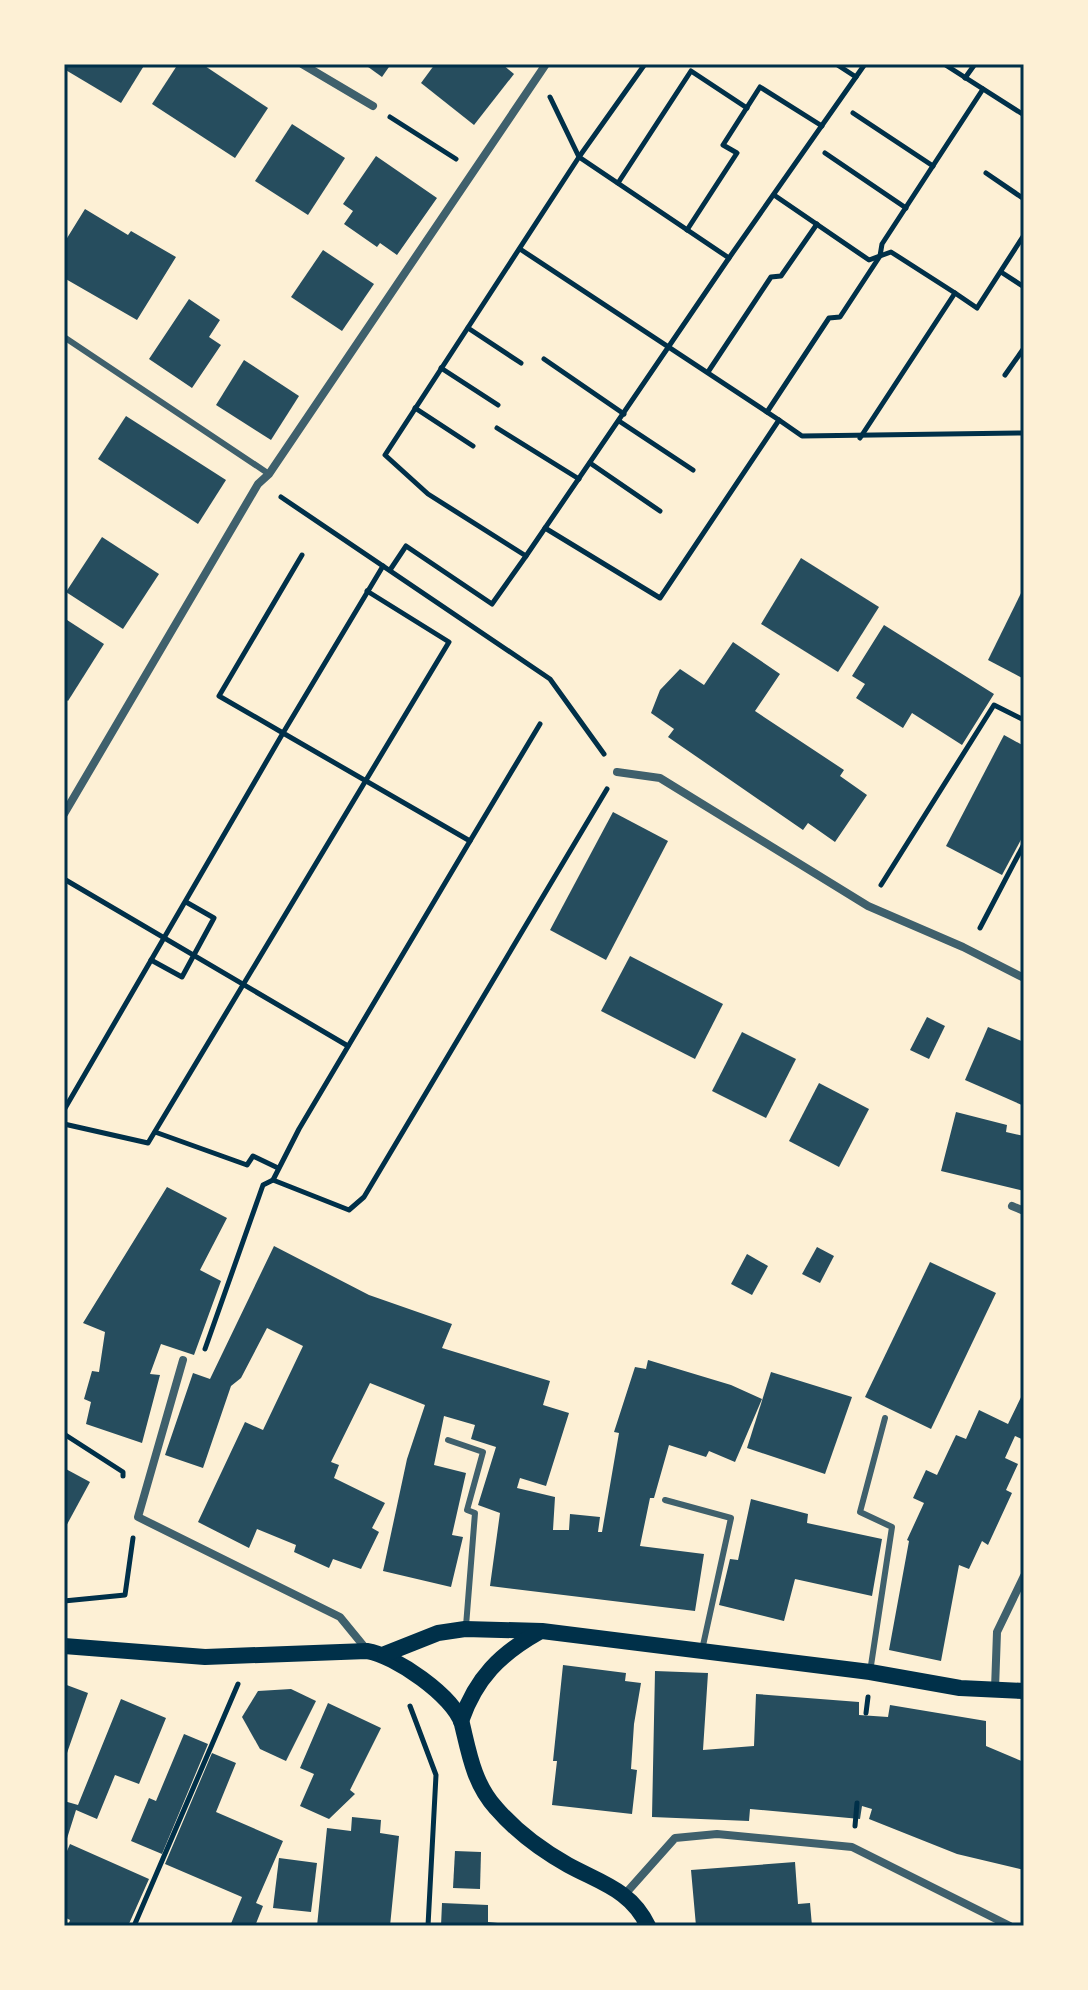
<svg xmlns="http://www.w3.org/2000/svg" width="1088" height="1990" viewBox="0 0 1088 1990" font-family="'Source Sans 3',sans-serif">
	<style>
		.building { fill: #264d5e }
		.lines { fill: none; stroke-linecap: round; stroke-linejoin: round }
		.path { stroke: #003049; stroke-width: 5 }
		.service { stroke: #3f606c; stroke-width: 6 }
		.minor { stroke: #3f606c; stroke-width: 8 }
		.secondary { stroke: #003049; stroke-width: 16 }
		.neatline { fill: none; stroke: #003049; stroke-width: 3 }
	</style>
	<rect width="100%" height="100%" fill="#fdf0d5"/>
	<!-- building -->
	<g class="building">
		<polygon points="64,64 145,64 121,103 64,69"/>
		<polygon points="178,64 202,64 268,108 235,158 152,104"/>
		<polygon points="364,64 391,64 382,77"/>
		<polygon points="435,64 502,64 514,74 474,125 421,83"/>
		<polygon points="292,124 345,158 308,215 255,181"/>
		<polygon points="376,156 437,198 397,255 380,243 377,247 344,224 353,211 343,204"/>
		<polygon points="85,209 128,235 131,231 176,257 137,320 64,278 64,243"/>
		<polygon points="323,250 374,284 342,331 291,297"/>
		<polygon points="189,299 220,320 209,337 221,345 192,388 149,359"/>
		<polygon points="244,360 299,396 271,440 216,405"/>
		<polygon points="126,416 226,480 198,524 98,459"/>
		<polygon points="102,537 159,574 123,629 66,592"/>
		<polygon points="801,558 879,607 838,672 761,624"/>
		<polygon points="1024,587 1024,679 988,660"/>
		<polygon points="64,618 104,644 68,701 64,698"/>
		<polygon points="884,625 994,694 962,745 912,713 903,728 856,698 865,684 852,676"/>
		<polygon points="733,642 780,674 755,711 844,770 840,776 867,795 835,842 808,823 803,830 668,737 674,729 651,713 660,690 680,669 704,685"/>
		<polygon points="1004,735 1024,746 1024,834 1002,875 946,846"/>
		<polygon points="613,812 668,841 606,960 550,930"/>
		<polygon points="630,956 723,1004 695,1059 601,1011"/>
		<polygon points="927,1017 945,1026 929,1059 910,1050"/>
		<polygon points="988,1027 1024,1042 1024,1106 965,1080"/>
		<polygon points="742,1032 796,1059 766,1118 712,1091"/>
		<polygon points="819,1083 869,1109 839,1167 789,1141"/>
		<polygon points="956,1112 1007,1125 1006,1132 1024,1136 1024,1191 941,1171"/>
		<polygon points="167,1187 227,1218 200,1270 221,1281 194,1355 161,1344 150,1374 160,1375 142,1443 86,1424 91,1402 84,1399 92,1371 99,1372 105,1332 83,1323"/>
		<polygon points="274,1246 369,1295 452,1324 442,1348 550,1381 543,1405 569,1413 546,1486 520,1478 517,1488 555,1497 553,1530 569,1530 570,1514 600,1517 598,1532 602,1532 619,1433 614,1432 635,1367 646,1369 648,1360 731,1385 762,1399 735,1462 709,1451 706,1457 669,1445 654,1498 650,1498 640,1546 704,1554 695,1611 490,1586 500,1513 478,1505 496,1447 471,1439 475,1425 444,1416 434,1465 466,1473 452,1535 463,1537 451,1587 383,1571 407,1459 425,1405 370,1383 331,1462 339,1465 334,1478 385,1503 372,1528 379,1532 361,1569 333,1559 329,1568 294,1552 296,1545 257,1529 249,1548 198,1522 245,1422 263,1430 303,1346 267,1328 241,1378 231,1386 203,1468 165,1455 193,1373 210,1379"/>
		<polygon points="817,1247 834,1256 820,1283 802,1274"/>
		<polygon points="747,1254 768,1266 752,1295 731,1284"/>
		<polygon points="930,1262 996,1293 931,1429 865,1397"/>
		<polygon points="771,1372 852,1397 825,1474 747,1448"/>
		<polygon points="1024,1391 1024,1440 1015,1436 1005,1458 1018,1464 1006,1490 1012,1493 988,1545 982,1541 969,1569 959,1565 941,1661 889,1650 909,1541 907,1540 924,1503 913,1498 926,1470 937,1475 956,1435 966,1439 979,1410 1008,1424"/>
		<polygon points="64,1468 90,1482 64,1530"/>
		<polygon points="751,1499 808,1514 807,1523 882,1539 872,1596 795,1579 784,1621 719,1605 730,1559 738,1560"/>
		<polygon points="563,1665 626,1673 625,1681 641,1683 634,1724 631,1769 637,1770 632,1814 552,1805 557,1761 553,1761"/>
		<polygon points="655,1671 708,1673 703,1750 754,1746 756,1694 859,1702 859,1715 888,1717 890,1705 986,1721 986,1746 1024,1762 1024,1870 957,1854 869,1819 872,1809 862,1806 860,1819 750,1809 749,1821 652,1817"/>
		<polygon points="64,1684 88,1693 67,1753 64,1752"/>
		<polygon points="291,1689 316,1701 286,1761 260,1749 242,1717 258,1691"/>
		<polygon points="121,1699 166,1718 139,1784 115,1775 97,1819 76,1810 64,1848 64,1801 78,1805"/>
		<polygon points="328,1703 381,1728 350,1790 355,1794 329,1819 300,1806 314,1774 300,1768"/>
		<polygon points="184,1734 208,1744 162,1854 131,1841 149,1798 156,1801"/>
		<polygon points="212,1753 236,1763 216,1812 283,1841 256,1903 263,1906 255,1926 230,1926 242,1897 165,1864"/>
		<polygon points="352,1817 381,1820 380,1833 399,1836 390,1926 317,1926 327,1828 351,1831"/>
		<polygon points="70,1844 149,1879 128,1926 68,1926 70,1920 64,1917 64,1858"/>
		<polygon points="455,1851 481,1852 480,1889 453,1888"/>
		<polygon points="279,1858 317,1863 311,1912 273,1908"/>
		<polygon points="795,1862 798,1904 810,1903 812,1926 696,1926 691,1870"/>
		<polygon points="442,1903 488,1905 488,1922 526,1926 441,1926"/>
	</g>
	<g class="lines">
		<!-- path -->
		<g class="path">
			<polyline points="836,64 856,77"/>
			<polyline points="944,64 1024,115"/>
			<polyline points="965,78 975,64"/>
			<polyline points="853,113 933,166"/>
			<polyline points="390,117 456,159"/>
			<polyline points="825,153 906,208"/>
			<polyline points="986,173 1024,199"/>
			<polyline points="618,183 691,71 747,108"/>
			<polyline points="774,195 869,260 891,252 955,293"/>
			<polyline points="687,230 737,153 723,145 760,87 822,126"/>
			<polyline points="520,249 779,420 660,598 545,528"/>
			<polyline points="729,258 865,64"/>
			<polyline points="1001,272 1024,287"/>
			<polyline points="468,328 521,363"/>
			<polyline points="544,359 624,414"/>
			<polyline points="441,368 498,405"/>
			<polyline points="708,372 771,277 781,276 817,224"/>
			<polyline points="1005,375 1024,348"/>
			<polyline points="415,408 473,446"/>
			<polyline points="767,412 829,318 840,317 880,256 882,244 983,89"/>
			<polyline points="779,420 802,436 1024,433"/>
			<polyline points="619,421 693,470"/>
			<polyline points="497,428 579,479"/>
			<polyline points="860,438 955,293 977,308 1024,235"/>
			<polyline points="590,463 660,511"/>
			<polyline points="281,497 550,679 604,754"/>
			<polyline points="526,556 729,258 579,157 645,64"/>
			<polyline points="390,570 406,546 492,604 526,556 428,494 385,455 579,157 550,97"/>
			<polyline points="470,841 540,724"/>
			<polyline points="64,879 348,1046"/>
			<polyline points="881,885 994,705 1024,720"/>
			<polyline points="980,928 1024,844"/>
			<polyline points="151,960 182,977 214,918 186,902"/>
			<polyline points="64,1110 283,733 219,696 302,555"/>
			<polyline points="64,1124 148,1143 449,642 367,591"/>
			<polyline points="155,1132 247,1165 253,1156 278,1168"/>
			<polyline points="273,1180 299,1129 470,841 283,733 383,566"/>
			<polyline points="205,1349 263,1185 273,1180 349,1210 364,1197 607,789"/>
			<polyline points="64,1434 123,1472 123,1476"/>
			<polyline points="64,1601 125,1595 133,1538"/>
			<polyline points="410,1706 436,1775 428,1926"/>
			<polyline points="866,1713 868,1697"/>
			<polyline points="855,1826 857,1803"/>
			<polyline points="134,1926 238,1684"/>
		</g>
		<!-- service -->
		<g class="service">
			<polyline points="64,337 269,474"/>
			<polyline points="448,1440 483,1452 467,1510 475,1513 466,1626"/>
			<polyline points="665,1500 731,1518 702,1650"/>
			<polyline points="870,1672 892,1527 860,1512 885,1418"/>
		</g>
		<!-- minor -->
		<g class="minor">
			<polyline points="302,64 373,106"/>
			<polyline points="617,772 660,778 868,906 963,947 1024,978"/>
			<polyline points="64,814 258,484 269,474 546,64"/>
			<polyline points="1012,1206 1024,1211"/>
			<polyline points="183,1360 138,1517 340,1617 367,1650"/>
			<polyline points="995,1689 997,1632 1024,1576"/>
			<polyline points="626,1893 675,1838 717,1834 852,1847 1010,1926"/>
		</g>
		<!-- secondary -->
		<g class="secondary">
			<path d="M64,1646L205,1657L367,1651C394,1655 454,1696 462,1724C469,1753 474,1784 496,1808C516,1831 541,1850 568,1865C601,1883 631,1890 648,1926"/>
			<polyline points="385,1654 438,1633 465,1629 542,1631 870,1672 960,1688 1024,1691"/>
			<path d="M461,1721C476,1678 500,1654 539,1632"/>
		</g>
	</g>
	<!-- border -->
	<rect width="1088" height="1990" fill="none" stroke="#fdf0d5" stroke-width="132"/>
	<rect x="66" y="66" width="956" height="1858" class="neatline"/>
</svg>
